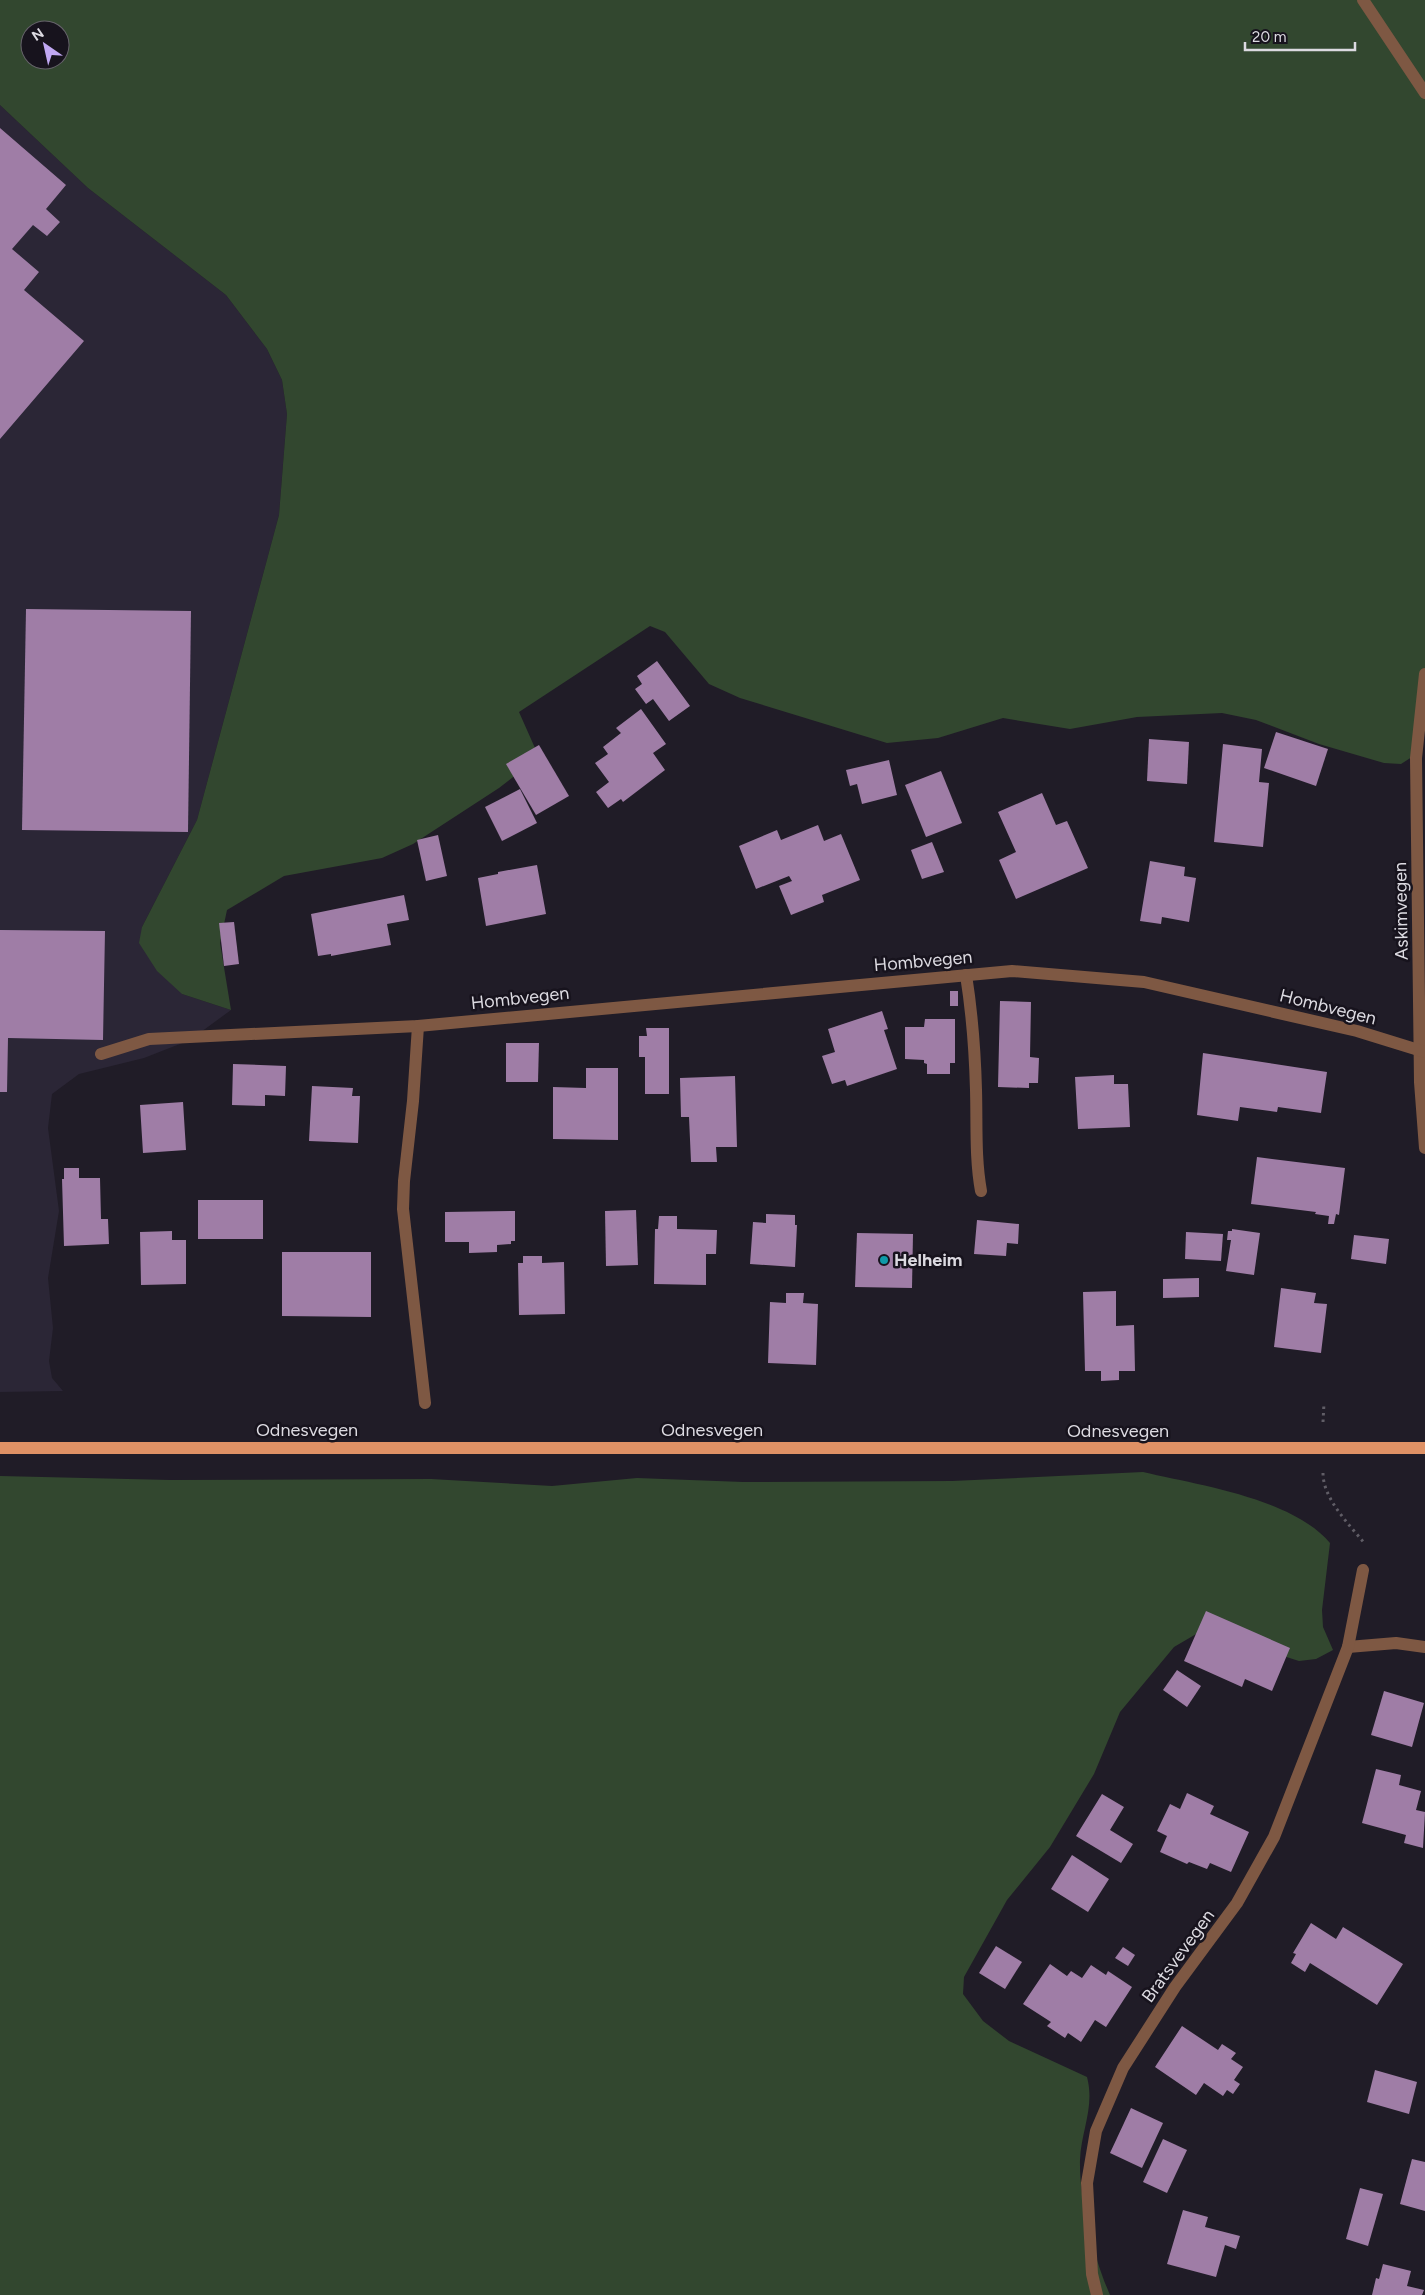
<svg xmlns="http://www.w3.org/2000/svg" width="1425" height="2295" viewBox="0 0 1425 2295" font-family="Figtree,sans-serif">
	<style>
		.built { fill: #2b2636 }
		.green { fill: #32472f; fill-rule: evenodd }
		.building { fill: #9f7da6 }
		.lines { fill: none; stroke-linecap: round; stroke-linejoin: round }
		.path { stroke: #605d66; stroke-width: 3; stroke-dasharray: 2.5 4; stroke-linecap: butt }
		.minor { stroke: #7e5843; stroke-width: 12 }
		.major { stroke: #df9165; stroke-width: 12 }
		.culture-dot { fill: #0f9aa8; stroke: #17131d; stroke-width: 2 }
		.labels { text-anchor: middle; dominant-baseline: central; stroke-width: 5; stroke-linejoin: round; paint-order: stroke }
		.street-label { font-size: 18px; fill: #dcdae1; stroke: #17131d }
		.poi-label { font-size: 18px; font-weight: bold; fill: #dcdae1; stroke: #17131d; text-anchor: start }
	</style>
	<rect width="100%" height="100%" fill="#201c27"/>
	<!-- built -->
	<polygon class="built" points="0,105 88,188 226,295 267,349 282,380 287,414 279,515 197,820 142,927 182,994 231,1010 190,1040 144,1058 79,1074 52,1094 48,1128 59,1211 48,1278 53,1328 49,1361 52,1378 63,1391 0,1392"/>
	<!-- green -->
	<g class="green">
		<path d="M0,0H1425V730L1415,755L1401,764L1384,763L1319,744L1256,720L1222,713L1137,717L1070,729L1003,718L938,738L887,743L740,698L709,684L665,632L650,626L519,712L539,757L499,788L413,844L382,858L284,876L227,910L220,943L231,1010L182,994L157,971L139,943L142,927L197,820L279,515L287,414L282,380L267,349L226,295L88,188L0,105ZM30,30H60V60H30Z"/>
		<path d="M1143,1472C1198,1485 1292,1498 1330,1543L1322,1610L1323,1627L1333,1650L1316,1659L1299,1661L1203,1630L1174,1647L1120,1712L1094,1774L1050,1847L1007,1900L964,1977L963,1994L983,2021L1009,2041L1087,2077C1095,2107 1081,2131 1080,2160C1079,2201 1094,2258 1110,2295H0V1476L170,1480L431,1479L552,1486L637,1478L743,1482L952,1481Z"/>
	</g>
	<!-- building -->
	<g class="building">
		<polygon points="0,128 66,185 46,209 60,222 47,236 33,225 12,249 39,272 24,290 84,341 0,439"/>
		<polygon points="26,609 191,611 188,832 22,830"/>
		<polygon points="657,661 690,706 669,721 653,699 646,704 635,689 642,684 637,676"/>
		<polygon points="641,709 666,744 653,753 665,770 623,802 621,799 608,808 596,792 609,782 595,763 608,754 603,747 621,733 616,728"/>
		<polygon points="1276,732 1328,749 1316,786 1264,768"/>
		<polygon points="1149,739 1189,742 1187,784 1147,781"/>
		<polygon points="1223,744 1262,749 1259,782 1269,783 1263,847 1214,842"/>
		<polygon points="539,745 569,796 536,815 506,764"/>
		<polygon points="889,760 897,795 862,804 857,784 850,786 846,770"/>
		<polygon points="941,771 962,823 926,837 905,785"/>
		<polygon points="520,789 537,823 502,841 485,807"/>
		<polygon points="1042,793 1056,825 1067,821 1088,868 1016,899 999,860 1016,852 998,812"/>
		<polygon points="818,825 824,841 841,834 860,880 822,895 824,902 791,915 779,886 792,881 789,876 756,889 739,846 777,830 781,840"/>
		<polygon points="438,835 447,876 426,881 417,840"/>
		<polygon points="932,842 944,872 922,879 911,850"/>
		<polygon points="1150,861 1185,867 1184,876 1196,878 1189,922 1162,917 1161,924 1140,921"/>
		<polygon points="537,865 546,914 486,926 478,878 498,874 498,872"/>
		<polygon points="404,895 409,920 387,924 391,945 331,956 331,954 318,956 311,914"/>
		<polygon points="234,922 239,964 224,966 219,923"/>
		<polygon points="0,930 105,931 103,1040 8,1038 7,1092 0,1092"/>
		<rect x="950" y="991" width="8" height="15"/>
		<polygon points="1000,1001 1031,1002 1030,1057 1039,1058 1038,1083 1029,1083 1029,1088 998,1087"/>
		<polygon points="882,1011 888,1029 884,1030 897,1069 847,1086 845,1080 832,1084 822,1056 835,1052 828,1029"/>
		<polygon points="925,1019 955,1019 955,1063 950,1063 950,1074 927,1074 927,1064 924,1063 924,1060 905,1059 905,1027 924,1027"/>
		<polygon points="646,1028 669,1028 669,1094 645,1094 645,1057 639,1057 639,1036 647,1036"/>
		<polygon points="506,1043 539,1043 538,1082 506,1082"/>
		<polygon points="1203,1053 1327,1072 1321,1113 1278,1107 1277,1112 1240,1107 1238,1121 1197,1115"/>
		<polygon points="233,1064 286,1066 285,1096 265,1095 265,1106 232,1105"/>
		<polygon points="586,1068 618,1068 618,1140 553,1139 553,1087 586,1088"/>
		<polygon points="1114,1075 1114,1084 1128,1084 1130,1127 1078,1129 1075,1077"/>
		<polygon points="735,1076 737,1147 716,1147 717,1162 691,1162 689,1117 681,1117 680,1078"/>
		<polygon points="312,1086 353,1088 352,1096 360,1096 358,1143 309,1141"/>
		<polygon points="183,1102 186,1150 143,1153 140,1105"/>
		<polygon points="1257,1157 1345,1168 1339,1215 1336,1214 1334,1224 1328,1224 1329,1216 1315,1214 1316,1212 1251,1204"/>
		<polygon points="64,1168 79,1168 79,1178 100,1178 101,1219 108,1219 109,1244 64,1246 62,1179 64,1179"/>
		<rect x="198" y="1200" width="65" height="39"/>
		<polygon points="636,1210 638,1265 606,1266 605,1211"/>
		<polygon points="515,1211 515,1241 511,1241 511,1244 497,1245 497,1252 469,1253 469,1242 445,1242 445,1212"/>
		<polygon points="766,1214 795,1215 795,1225 797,1225 795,1267 750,1264 753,1222 766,1223"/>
		<polygon points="659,1216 677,1216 677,1229 717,1230 716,1254 706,1254 706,1285 654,1284 655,1229 658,1229"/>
		<polygon points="977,1220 1019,1224 1018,1244 1007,1243 1006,1256 974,1254"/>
		<polygon points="1232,1229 1260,1233 1254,1275 1226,1271 1231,1240 1227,1240 1228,1231 1232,1231"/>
		<polygon points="172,1231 172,1240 186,1240 186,1284 141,1285 140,1232"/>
		<polygon points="1186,1232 1223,1234 1221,1261 1185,1259"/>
		<polygon points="857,1233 913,1234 912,1288 855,1287"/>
		<polygon points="1354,1235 1389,1239 1386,1264 1351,1259"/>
		<polygon points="282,1252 371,1252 371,1317 282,1316"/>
		<polygon points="523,1256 542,1256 542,1263 564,1262 565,1314 519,1315 518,1263 523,1263"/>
		<polygon points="1199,1278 1199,1297 1163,1298 1163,1279"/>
		<polygon points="1281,1288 1316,1293 1314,1303 1327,1304 1321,1353 1274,1347"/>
		<polygon points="1116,1291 1116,1326 1134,1325 1135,1371 1119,1371 1119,1380 1101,1381 1101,1371 1085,1371 1083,1292"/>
		<polygon points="786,1293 804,1293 803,1303 818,1304 816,1365 768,1363 770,1302 786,1303"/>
		<polygon points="1206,1611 1290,1648 1272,1691 1245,1679 1242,1687 1184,1661"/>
		<polygon points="1177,1670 1201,1686 1187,1707 1163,1690"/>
		<polygon points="1384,1691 1424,1703 1412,1747 1371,1735"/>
		<polygon points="1376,1769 1401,1775 1399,1785 1421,1791 1416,1810 1425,1812 1423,1848 1404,1843 1406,1835 1362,1823"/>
		<polygon points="1187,1793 1214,1806 1210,1814 1249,1832 1231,1872 1210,1863 1207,1869 1189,1862 1187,1864 1160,1852 1167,1836 1157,1831 1170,1804 1180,1809"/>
		<polygon points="1102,1794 1124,1807 1110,1830 1133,1844 1121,1863 1076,1836"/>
		<polygon points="1072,1855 1109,1879 1088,1912 1051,1889"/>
		<polygon points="1311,1923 1336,1939 1343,1927 1403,1964 1377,2005 1310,1963 1305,1972 1291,1963 1296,1954 1293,1953"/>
		<polygon points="996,1946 1022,1962 1005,1989 979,1973"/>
		<polygon points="1123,1947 1135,1955 1128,1966 1115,1958"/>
		<polygon points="1050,1964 1067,1976 1071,1971 1082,1978 1091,1965 1106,1975 1108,1971 1132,1987 1106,2027 1095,2020 1081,2042 1068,2033 1065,2038 1047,2026 1051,2022 1023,2004"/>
		<polygon points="1182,2026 1218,2050 1222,2044 1236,2053 1231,2059 1243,2067 1234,2080 1240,2084 1233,2094 1227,2090 1223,2096 1204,2083 1196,2095 1155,2067"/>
		<polygon points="1375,2070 1417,2082 1409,2114 1367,2102"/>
		<polygon points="1131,2108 1163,2123 1142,2168 1110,2153"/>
		<polygon points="1163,2139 1187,2150 1167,2193 1143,2182"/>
		<polygon points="1412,2159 1425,2162 1425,2211 1400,2204"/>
		<polygon points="1360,2188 1383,2194 1368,2246 1346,2239"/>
		<polygon points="1183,2210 1208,2217 1205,2227 1240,2236 1236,2249 1225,2245 1216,2277 1167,2264"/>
		<polygon points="1383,2264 1411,2271 1407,2286 1424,2290 1422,2295 1372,2295 1376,2278 1379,2279"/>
	</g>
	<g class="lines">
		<!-- path -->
		<g class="path">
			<polyline points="1323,1422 1324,1403"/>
			<path d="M1323,1473C1323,1499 1349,1524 1365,1544"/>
		</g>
		<!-- minor -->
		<g class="minor">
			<polyline points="1363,0 1425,93"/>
			<polyline points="1425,674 1416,758 1420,1082 1425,1148"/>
			<path d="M966,975C972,1013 975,1052 976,1090C977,1124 975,1158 981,1191"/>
			<polyline points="418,1026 413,1101 404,1181 403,1209 425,1403"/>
			<polyline points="101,1054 149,1039 418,1026 1012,971 1144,982 1357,1031 1425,1052"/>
			<polyline points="1348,1647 1396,1643 1425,1647"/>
			<polyline points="1097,2295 1092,2274 1087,2183 1096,2131 1123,2068 1175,1987 1237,1903 1274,1837 1348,1647 1363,1570"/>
		</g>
		<!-- major -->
		<polyline class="major" points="0,1448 1425,1448"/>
	</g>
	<!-- markers -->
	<circle class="culture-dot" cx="884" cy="1260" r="5"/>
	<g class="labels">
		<!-- street labels -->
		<g class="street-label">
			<text transform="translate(1401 911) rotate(-91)">Askimvegen</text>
			<text transform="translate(923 961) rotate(-5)">Hombvegen</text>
			<text transform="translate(520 998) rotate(-6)">Hombvegen</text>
			<text transform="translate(1328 1007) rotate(14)">Hombvegen</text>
			<text x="307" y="1430">Odnesvegen</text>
			<text x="712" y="1430">Odnesvegen</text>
			<text x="1118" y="1431">Odnesvegen</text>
			<text transform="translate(1178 1956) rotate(-54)">Bratsvevegen</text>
		</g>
		<!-- poi labels -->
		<g class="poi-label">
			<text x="894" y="1260">Helheim</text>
		</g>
	</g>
	<!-- north arrow -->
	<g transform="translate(45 45) rotate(326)"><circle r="24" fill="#17131d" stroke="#66636b"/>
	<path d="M0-4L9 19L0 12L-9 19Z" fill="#c1a8f3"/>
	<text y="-8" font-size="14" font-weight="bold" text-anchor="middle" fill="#dcdae1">N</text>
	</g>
	<!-- scale -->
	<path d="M1245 42v8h110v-8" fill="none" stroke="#dcdae1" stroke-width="2.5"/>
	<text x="1252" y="42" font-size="15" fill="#dcdae1" stroke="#17131d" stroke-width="4" paint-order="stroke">20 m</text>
</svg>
